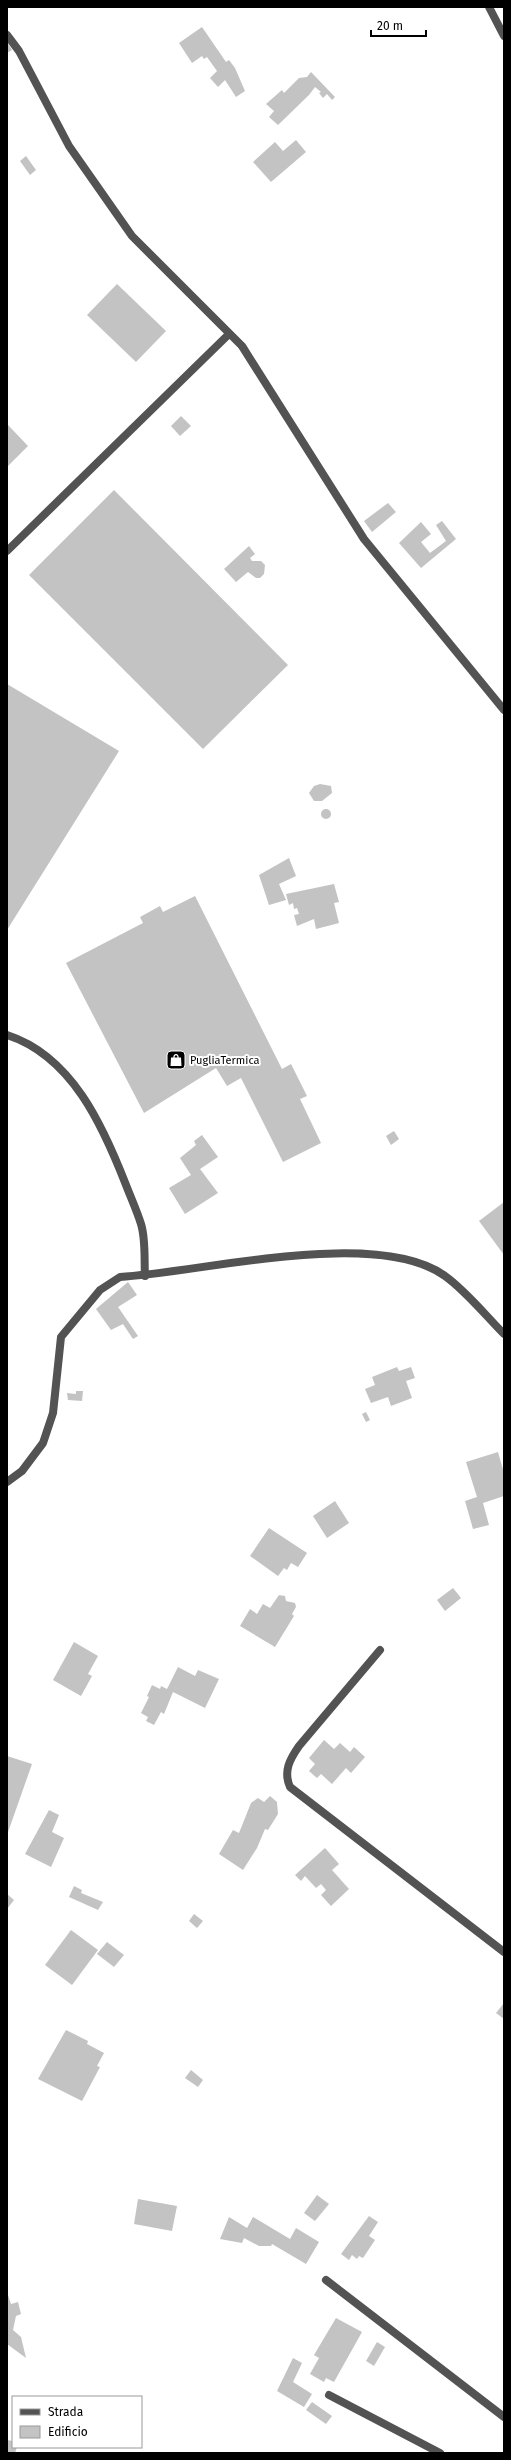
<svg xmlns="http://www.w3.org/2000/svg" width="511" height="2460" viewBox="0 0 511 2460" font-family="'Fira Sans',sans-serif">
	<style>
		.building { fill: #c3c3c3 }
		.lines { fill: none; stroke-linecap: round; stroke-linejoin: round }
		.lane { stroke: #535353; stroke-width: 8 }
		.street { stroke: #535353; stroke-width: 8 }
		.labels { text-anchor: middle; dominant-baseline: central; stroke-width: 4; stroke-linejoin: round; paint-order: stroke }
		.poi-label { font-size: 11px; fill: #000; stroke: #fff; text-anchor: start }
	</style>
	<rect width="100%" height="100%" fill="#fff"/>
	<!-- building -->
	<g class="building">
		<polygon points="202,27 226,62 229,60 235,68 245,91 236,97 225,80 218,87 210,78 217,71 207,57 204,59 202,56 192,63 179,43"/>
		<polygon points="7,42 12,50 7,53"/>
		<polygon points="311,72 335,97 332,100 327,94 323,98 319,93 321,92 315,87 309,95 278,125 269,117 274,111 266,104 282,90 284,93 299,78 307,77"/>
		<polygon points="296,140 306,152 271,182 253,162 275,142 283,151"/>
		<polygon points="26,156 36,170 30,175 20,161"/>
		<polygon points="117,284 166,331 136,362 87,315"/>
		<polygon points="181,416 191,426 180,436 171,426"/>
		<polygon points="7,424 28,446 7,467"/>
		<polygon points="114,490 288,665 203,749 29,575"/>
		<polygon points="388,503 396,512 372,532 364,521"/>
		<polygon points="442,521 456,539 421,568 399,543 421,522 431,534 421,542 430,553 446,541 436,525"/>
		<polygon points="249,546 255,554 250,558 252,561 261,561 265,565 264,574 260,578 256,578 248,572 236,582 224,569"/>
		<polygon points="7,684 119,751 7,930"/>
		<polygon points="320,784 331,786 332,793 322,801 314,801 309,793 314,786"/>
		<circle cx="326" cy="814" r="5"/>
		<polygon points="289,858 296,876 279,884 286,900 269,905 259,875"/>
		<polygon points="334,884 339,902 334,903 339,923 316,929 314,919 297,926 294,915 299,914 297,908 294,909 293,903 289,905 286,894"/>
		<polygon points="195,896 282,1069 291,1064 307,1096 300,1099 321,1143 283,1162 241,1078 227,1086 216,1068 144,1113 66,963 143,923 140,917 160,906 163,912"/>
		<polygon points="394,1131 399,1139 391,1145 386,1136"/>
		<polygon points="202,1135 218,1157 200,1169 218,1193 185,1214 169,1188 191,1175 180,1158 196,1145 194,1141"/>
		<polygon points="504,1202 504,1255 479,1221"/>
		<polygon points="128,1282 137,1295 118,1307 138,1336 133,1339 123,1324 111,1330 96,1309"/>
		<polygon points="397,1367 399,1371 411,1367 415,1378 406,1381 412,1398 391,1406 388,1397 371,1403 365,1389 375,1385 372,1377"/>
		<polygon points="76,1391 83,1391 82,1401 68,1400 67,1393 76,1394"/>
		<polygon points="366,1412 370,1420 366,1422 362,1414"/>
		<polygon points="498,1452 504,1473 504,1496 483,1503 489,1525 473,1529 465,1501 477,1497 466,1462"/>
		<polygon points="335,1501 349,1523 327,1538 313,1516"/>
		<polygon points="269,1528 307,1553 298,1567 291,1563 287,1570 284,1568 278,1576 250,1556"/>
		<polygon points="453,1588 461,1598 445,1611 437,1600"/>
		<polygon points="279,1595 285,1596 286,1601 295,1603 296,1607 292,1614 294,1616 275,1647 240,1626 250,1609 257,1614 263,1604 270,1608"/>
		<polygon points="74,1642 98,1656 88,1674 92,1676 81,1696 53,1680"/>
		<polygon points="178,1667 195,1676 198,1670 219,1679 205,1708 173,1692 164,1714 161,1712 154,1725 146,1721 148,1717 141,1713 149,1697 147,1696 152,1685 160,1689 161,1686 167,1689"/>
		<polygon points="324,1740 334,1749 340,1743 350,1752 354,1747 365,1757 351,1773 346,1768 332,1784 321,1774 317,1778 309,1771 315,1764 309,1758"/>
		<polygon points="7,1756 32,1764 7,1835"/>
		<polygon points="270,1796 277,1802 278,1814 268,1830 265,1829 257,1848 243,1870 219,1854 233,1830 239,1833 251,1803 258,1798 264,1802"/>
		<polygon points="49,1810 59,1815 52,1832 64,1838 51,1867 25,1854"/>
		<polygon points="325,1848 339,1864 332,1870 349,1889 331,1906 321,1895 326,1890 321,1884 316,1888 305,1876 301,1881 295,1875"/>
		<polygon points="74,1886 82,1890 81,1893 103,1902 98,1910 69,1897"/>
		<polygon points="7,1894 14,1900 7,1909"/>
		<polygon points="194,1914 203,1921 197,1928 189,1921"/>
		<polygon points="71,1930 98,1950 72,1985 45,1965"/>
		<polygon points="107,1942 124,1955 114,1967 97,1954"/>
		<polygon points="504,2003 504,2019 496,2013"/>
		<polygon points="66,2030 88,2041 87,2044 104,2053 97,2066 100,2067 82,2101 38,2079"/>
		<polygon points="191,2070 203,2080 198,2087 185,2078"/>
		<polygon points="317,2195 329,2204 315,2221 304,2213"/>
		<polygon points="138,2199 177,2206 172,2231 134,2224"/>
		<polygon points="369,2216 378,2222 369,2236 375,2240 363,2258 359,2256 357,2259 352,2255 349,2260 341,2254"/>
		<polygon points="229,2217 247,2228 253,2217 290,2239 296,2228 319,2242 306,2264 272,2244 271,2246 259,2246 244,2238 242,2243 220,2239"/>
		<polygon points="7,2292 11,2304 18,2302 21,2314 16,2316 13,2330 21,2337 26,2358 7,2344"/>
		<polygon points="336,2318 362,2332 334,2382 326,2378 324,2382 310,2374 319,2358 314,2355"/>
		<polygon points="377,2342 385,2347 374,2366 366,2361"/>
		<polygon points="293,2358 302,2363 293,2382 312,2394 304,2407 277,2391"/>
		<polygon points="312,2402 332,2416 326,2424 306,2410"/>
		<polygon points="7,2440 13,2441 13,2447 17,2447 15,2453 7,2453"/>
	</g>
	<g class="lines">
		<!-- lane -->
		<polyline class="lane" points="329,2395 440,2453"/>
		<!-- street -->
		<g class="street">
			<polyline points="489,7 504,36"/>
			<polyline points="7,35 19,51 69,146 132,236 242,346 364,539 504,710"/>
			<polyline points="7,551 229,334"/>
			<path d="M7,1035C72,1056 103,1126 126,1185C131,1198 137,1211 141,1224C146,1240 144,1260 145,1276"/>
			<path d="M7,1482L22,1471L43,1443L53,1413L61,1337L100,1290L120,1277C203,1272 377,1227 445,1276C466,1291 486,1316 504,1334"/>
			<path d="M380,1650L299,1746C290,1759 283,1771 290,1787L504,1952"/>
			<polyline points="326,2280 504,2417"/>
		</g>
	</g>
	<!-- icons -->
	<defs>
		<g id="shop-square" transform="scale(1)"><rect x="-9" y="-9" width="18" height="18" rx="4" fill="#000" stroke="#fff"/><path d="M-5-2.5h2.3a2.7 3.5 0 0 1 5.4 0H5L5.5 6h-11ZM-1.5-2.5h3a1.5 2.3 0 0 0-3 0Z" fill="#fff"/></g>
	</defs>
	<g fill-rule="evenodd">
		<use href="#shop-square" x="176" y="1060"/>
	</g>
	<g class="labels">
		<!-- poi labels -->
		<g class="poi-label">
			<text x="190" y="1060">PugliaTermica</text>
		</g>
	</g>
	<!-- border -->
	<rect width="511" height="2460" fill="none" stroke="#000000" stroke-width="16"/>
	<!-- legend -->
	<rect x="12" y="2396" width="130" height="52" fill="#ffffff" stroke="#999999"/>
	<rect x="20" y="2409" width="20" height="6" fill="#535353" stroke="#999999"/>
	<text x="48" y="2416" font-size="12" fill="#000000">Strada</text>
	<rect x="20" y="2426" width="20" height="12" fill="#c3c3c3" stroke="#999999"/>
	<text x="48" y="2436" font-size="12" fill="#000000">Edificio</text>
	<!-- scale -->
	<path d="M371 30v6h55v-6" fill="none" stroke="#000000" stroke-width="2"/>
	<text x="377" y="30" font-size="12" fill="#000000" stroke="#ffffff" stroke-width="3" paint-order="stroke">20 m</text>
</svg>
